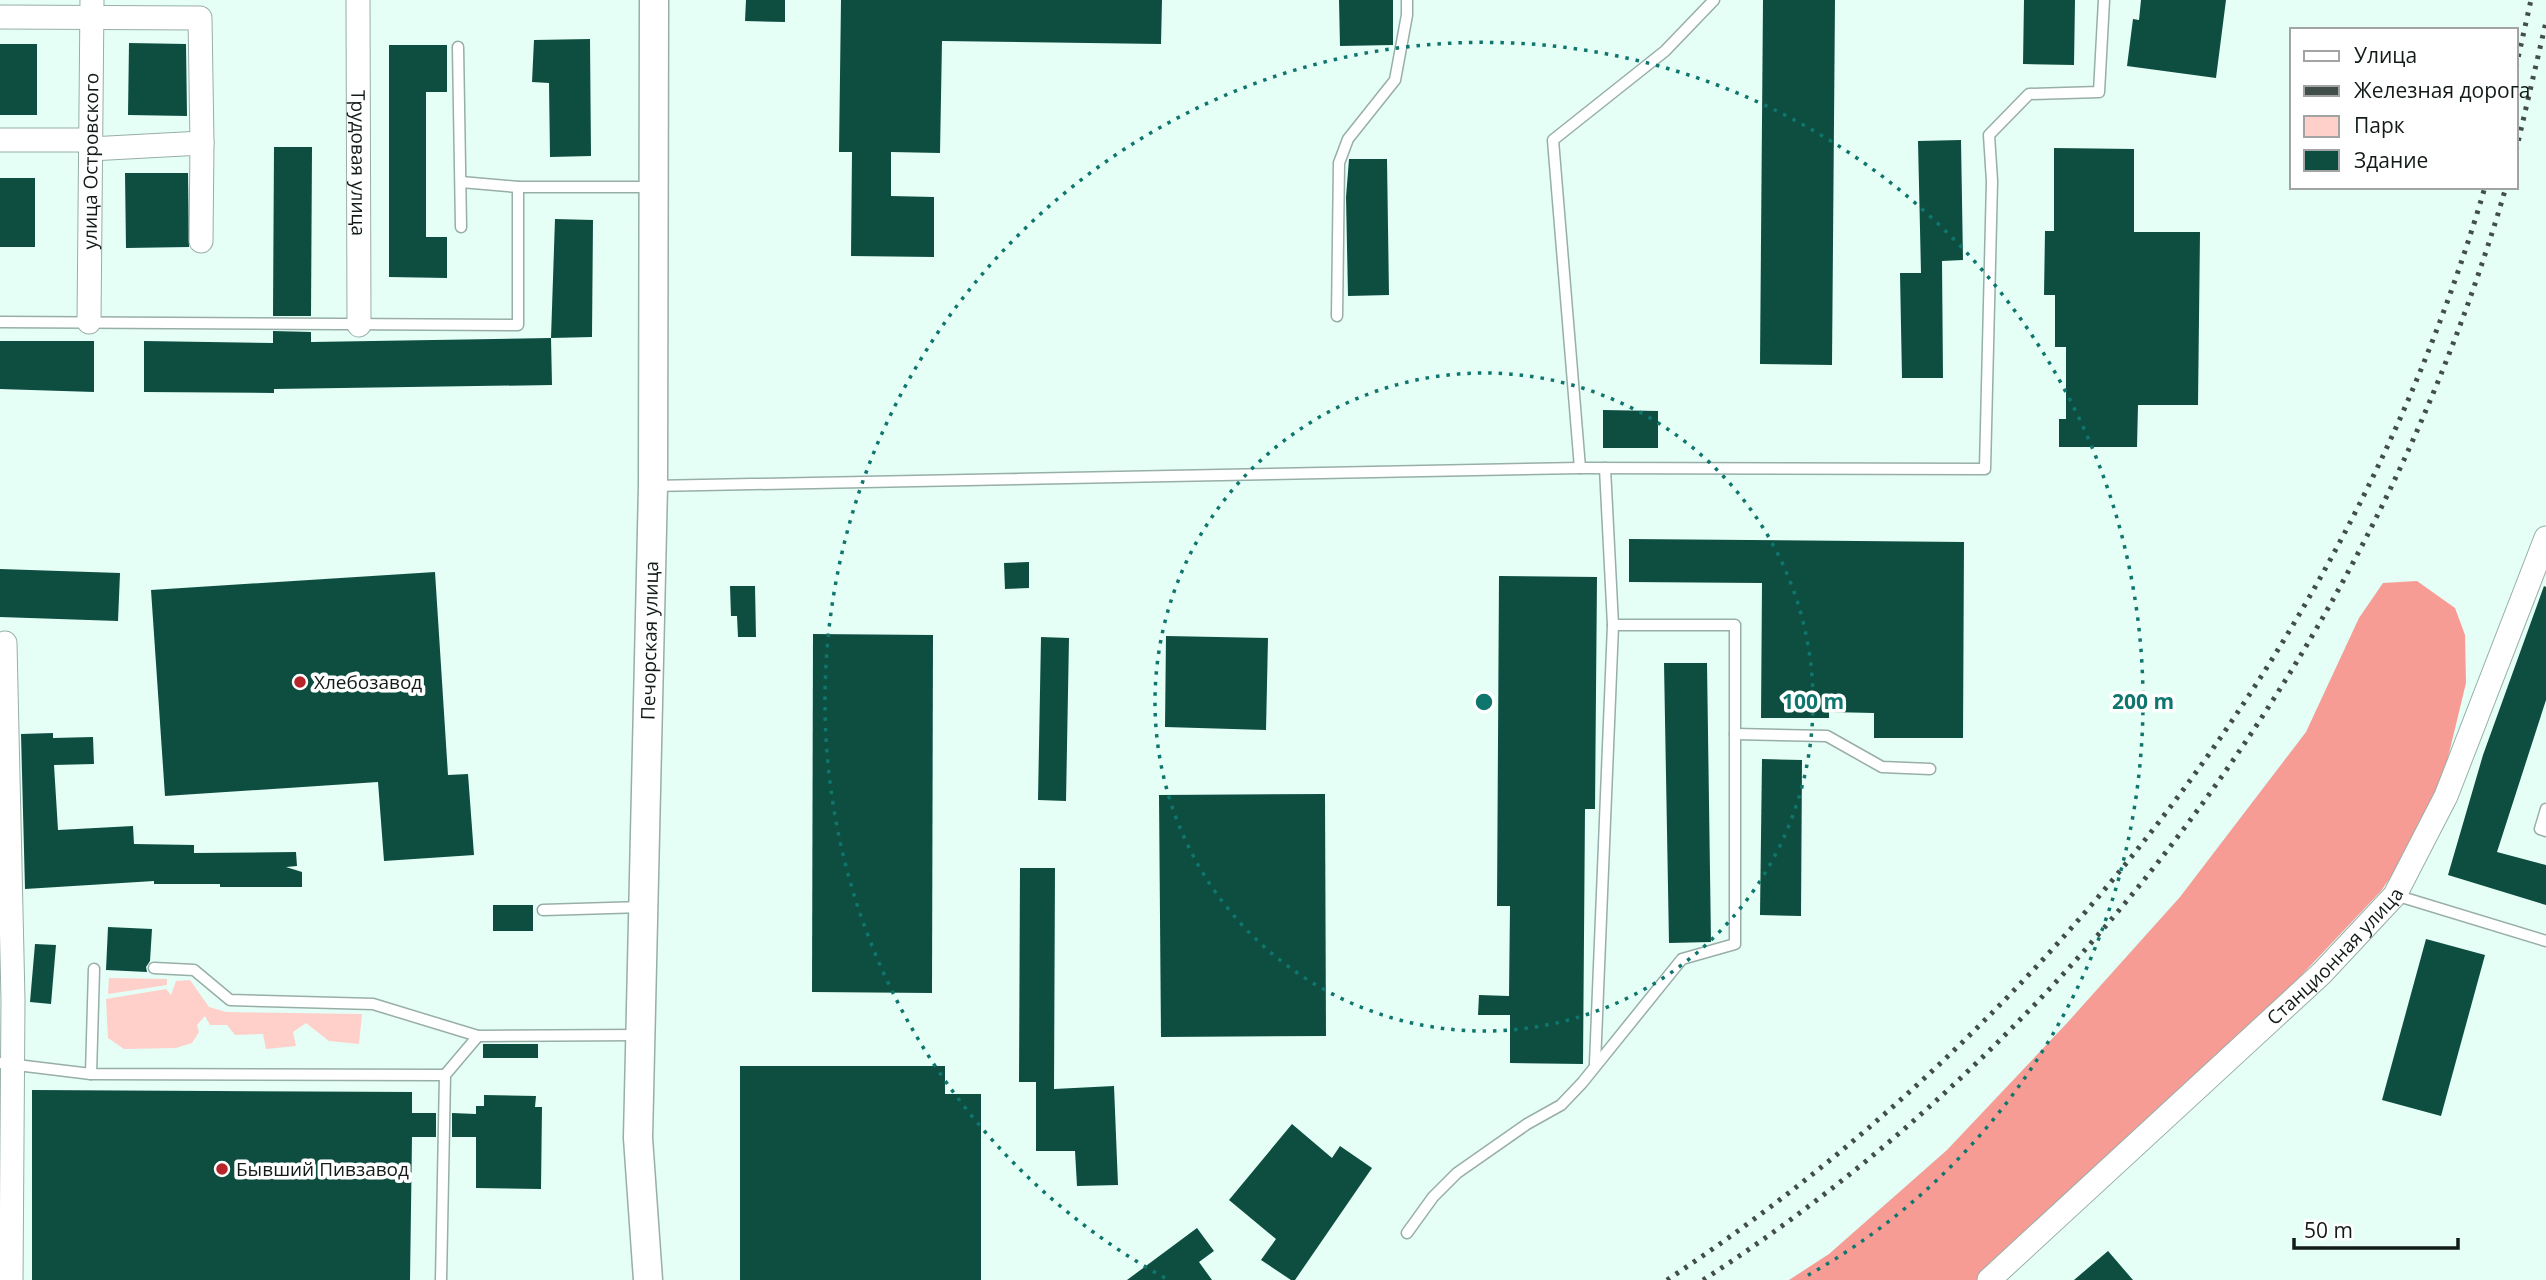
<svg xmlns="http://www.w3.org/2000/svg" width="2546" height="1280" viewBox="0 0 2546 1280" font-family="'Open Sans',sans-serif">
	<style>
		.green { fill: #ffcfca }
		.forest { fill: #f69c94 }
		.building { fill: #0e4e41 }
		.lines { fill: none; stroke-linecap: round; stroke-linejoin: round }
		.service-casing { stroke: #98aea8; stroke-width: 13 }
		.minor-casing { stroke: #98aea8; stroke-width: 25 }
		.tertiary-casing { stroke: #98aea8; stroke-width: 31 }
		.service { stroke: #fff; stroke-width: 10 }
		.minor { stroke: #fff; stroke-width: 23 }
		.tertiary { stroke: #fff; stroke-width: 28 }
		.rail { stroke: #424e4a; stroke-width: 5; stroke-dasharray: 3.5 7; stroke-linecap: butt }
		.ring { fill: none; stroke: #0f766e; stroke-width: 3.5; stroke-dasharray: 3.5 7 }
		.poi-dot { fill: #b62529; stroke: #fff; stroke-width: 2.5 }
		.labels { text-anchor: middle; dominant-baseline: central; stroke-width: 7; stroke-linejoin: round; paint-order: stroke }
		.street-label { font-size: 19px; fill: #131b19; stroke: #fff }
		.poi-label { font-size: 19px; fill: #131b19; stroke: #fff; text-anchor: start }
		.centre { fill: #0f766e; stroke: #fff; stroke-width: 3.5 }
		.ring-label { font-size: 21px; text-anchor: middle; font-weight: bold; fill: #0f766e; stroke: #fff; stroke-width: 7; stroke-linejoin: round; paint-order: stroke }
	</style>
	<rect width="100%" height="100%" fill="#e5fef6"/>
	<!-- green -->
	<g class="green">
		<polygon points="109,978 167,979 167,985 108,994"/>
		<polygon points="190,980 209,1007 226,1012 362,1014 359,1044 329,1041 306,1023 293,1032 296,1046 266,1049 263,1034 235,1035 227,1025 210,1025 205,1016 197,1025 199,1032 192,1043 176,1048 124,1049 108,1038 106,999 166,989 171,995 176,981"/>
	</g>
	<!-- forest -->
	<polygon class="forest" points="2417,581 2455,608 2465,635 2466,683 2434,815 2381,891 2278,1000 1988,1280 1789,1280 1829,1254 1947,1150 2067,1023 2180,897 2306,732 2359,618 2383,583"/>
	<!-- building -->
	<g class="building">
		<polygon points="746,0 785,0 785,22 745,21"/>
		<polygon points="841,0 1162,0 1161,44 942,41 940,153 891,152 891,196 934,197 934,257 851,256 852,152 839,152"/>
		<polygon points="1339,0 1393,0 1393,45 1340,46"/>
		<polygon points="1763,0 1835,0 1832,365 1760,364"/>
		<polygon points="2024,0 2075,0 2074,65 2023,64"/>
		<polygon points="2141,0 2226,0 2216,78 2127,66 2133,19 2139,20"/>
		<polygon points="590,39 591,156 550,157 549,83 532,82 534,40"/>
		<polygon points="129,43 186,44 187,116 128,115"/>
		<rect x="0" y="44" width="37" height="71"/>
		<polygon points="389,45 447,45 447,92 426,92 426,237 447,237 447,278 389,277"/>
		<polygon points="1961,140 1963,260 1942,261 1943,378 1902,378 1900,273 1921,273 1918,141"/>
		<polygon points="274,147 312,147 311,316 273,316"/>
		<polygon points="2054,148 2134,149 2134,232 2200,232 2198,405 2138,405 2137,447 2059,447 2059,419 2066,419 2066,347 2055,347 2055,295 2044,295 2045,231 2054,231"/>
		<polygon points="1349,159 1387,159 1389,295 1348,296 1346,197"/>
		<polygon points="125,173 188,173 189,247 126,248"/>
		<rect x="0" y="178" width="35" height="69"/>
		<polygon points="555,219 593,220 592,337 551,338"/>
		<polygon points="273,331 311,332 311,342 551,338 552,385 274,389 274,393 144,392 144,341 273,343"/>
		<polygon points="0,341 94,341 94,392 0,389"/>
		<polygon points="1603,410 1658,411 1658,448 1603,448"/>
		<polygon points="1629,539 1964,542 1963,738 1874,738 1874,713 1829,712 1829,718 1761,718 1762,583 1629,582"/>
		<polygon points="1029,562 1029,588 1005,589 1004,563"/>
		<polygon points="0,569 120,573 118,621 0,617"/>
		<polygon points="435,572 448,775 468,774 474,855 384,861 378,782 165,796 151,590"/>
		<polygon points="1499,576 1597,577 1595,809 1585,809 1583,1064 1510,1063 1510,1015 1478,1015 1479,995 1509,996 1510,906 1497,906"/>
		<polygon points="730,586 755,586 756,637 738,637 737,616 731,616"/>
		<polygon points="2544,586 2546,587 2546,700 2497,852 2546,865 2546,905 2448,875 2483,755"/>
		<polygon points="813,634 933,635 932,993 812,992"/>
		<polygon points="1166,636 1268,638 1266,730 1165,727"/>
		<polygon points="1041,637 1069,638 1066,801 1038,800"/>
		<polygon points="1664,663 1707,663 1711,942 1669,943"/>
		<polygon points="53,733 53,738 93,737 94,764 54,765 58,830 133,826 134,844 194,845 194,853 296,852 297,866 286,867 302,872 302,887 220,887 220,884 154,884 154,881 25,889 21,734"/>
		<polygon points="1762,759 1802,760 1801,916 1760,915"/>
		<polygon points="1325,794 1326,1036 1161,1037 1159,795"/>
		<polygon points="1020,868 1055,868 1054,1089 1114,1086 1118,1185 1077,1186 1075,1151 1036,1151 1036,1082 1019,1082"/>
		<rect x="493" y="905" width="40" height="26"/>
		<polygon points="108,927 152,929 150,961 146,967 147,972 106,970"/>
		<polygon points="2426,939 2485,955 2441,1116 2382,1100"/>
		<polygon points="35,944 56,945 51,1004 30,1002"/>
		<rect x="483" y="1044" width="55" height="14"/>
		<polygon points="740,1066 945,1066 945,1094 981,1094 981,1280 740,1280"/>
		<polygon points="32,1090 412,1092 412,1113 436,1113 436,1137 412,1137 410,1280 32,1280"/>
		<polygon points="484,1095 536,1096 535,1107 542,1107 541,1189 476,1188 476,1137 452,1137 452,1113 476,1114 476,1106 484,1106"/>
		<polygon points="1292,1124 1332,1158 1340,1146 1372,1168 1295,1280 1291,1280 1261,1260 1276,1239 1229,1200"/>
		<polygon points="1197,1228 1214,1251 1199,1262 1212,1280 1127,1280"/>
		<polygon points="2108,1251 2133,1280 2074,1280"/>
	</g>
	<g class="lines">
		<!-- service casing -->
		<g class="service-casing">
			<g id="service">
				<polyline points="458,47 461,227"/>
				<polyline points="461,182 518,187 654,187"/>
				<polyline points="1337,316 1339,163 1348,139 1395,80 1407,15 1407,0"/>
				<polyline points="0,322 518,325 518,187"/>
				<polyline points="1580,468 1553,140 1665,51 1714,0"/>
				<polyline points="653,486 1580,468 1985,469 1992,181 1989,135 2029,94 2099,92 2104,0"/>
				<polyline points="1735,734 1827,736 1882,767 1930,769"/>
				<polyline points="2546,809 2540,829 2546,831"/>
				<polyline points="2395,895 2546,941"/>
				<polyline points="543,910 643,907"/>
				<polyline points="154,968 194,970 230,1000 373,1004 478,1036 640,1035"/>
				<polyline points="0,1063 91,1074 445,1075"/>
				<polyline points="1595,1064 1613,625 1605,468"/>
				<polyline points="91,1074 94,969"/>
				<polyline points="1407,1233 1433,1197 1457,1173 1527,1124 1561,1105 1582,1083 1682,959 1735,944 1735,625 1613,625"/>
				<polyline points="441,1280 445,1075 478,1036"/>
			</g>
		</g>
		<!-- minor casing -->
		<g class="minor-casing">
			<g id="minor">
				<path id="s1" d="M358,0L359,325"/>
				<polyline points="0,17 200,18 202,143"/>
				<polyline points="0,140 90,140"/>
				<polyline points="90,149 202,143 201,241"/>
				<path id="s2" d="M89,322L92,0"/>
				<polyline points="5,643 13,1000 11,1280"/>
				<path id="s3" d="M1989,1280L2322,973L2395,895L2446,796L2546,538"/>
			</g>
		</g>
		<!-- tertiary casing -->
		<g class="tertiary-casing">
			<g id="tertiary">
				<path id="s4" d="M648,1280L638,1138L653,486L654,0"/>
			</g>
		</g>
		<!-- service -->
		<use href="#service" class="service"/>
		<!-- minor -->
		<use href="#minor" class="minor"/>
		<!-- tertiary -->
		<use href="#tertiary" class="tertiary"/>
		<!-- rail -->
		<g class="rail">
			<polyline points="2516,67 2531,0"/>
			<polyline points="2516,151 2546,22"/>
			<path d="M1667,1280C2053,1025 2355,632 2485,187"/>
			<path d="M1703,1280C2089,1031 2378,627 2506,187"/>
		</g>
	</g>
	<!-- distance rings -->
	<g class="ring">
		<circle cx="1484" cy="702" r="329"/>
		<path d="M1165 1278A659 659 0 1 1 1803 1278"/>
	</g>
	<!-- markers -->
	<g class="poi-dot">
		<circle cx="300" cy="682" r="7"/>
		<circle cx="222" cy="1169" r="7"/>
	</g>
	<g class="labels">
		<!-- street labels -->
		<g class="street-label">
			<text stroke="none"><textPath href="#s2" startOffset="161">улица Островского</textPath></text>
			<text stroke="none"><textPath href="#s1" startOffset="163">Трудовая улица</textPath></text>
			<text stroke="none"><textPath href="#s4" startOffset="640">Печорская улица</textPath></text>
			<text stroke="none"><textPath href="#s3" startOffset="474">Станционная улица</textPath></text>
		</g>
		<!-- poi labels -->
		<g class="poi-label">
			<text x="314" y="682">Хлебозавод</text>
			<text x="236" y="1169">Бывший Пивзавод</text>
		</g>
	</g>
	<circle cx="1484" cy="702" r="10" class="centre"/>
	<g class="ring-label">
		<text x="1813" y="709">100 m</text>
		<text x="2143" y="709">200 m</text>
	</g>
	<!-- legend -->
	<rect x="2290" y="28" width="228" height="161" fill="#ffffff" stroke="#a1a4a3" stroke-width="2"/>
	<rect x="2304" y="51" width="35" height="10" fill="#ffffff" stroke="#a1a4a3" stroke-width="2"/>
	<text x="2354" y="63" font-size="21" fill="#131b19">Улица</text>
	<rect x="2304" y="86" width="35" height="10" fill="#424e4a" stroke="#a1a4a3" stroke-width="2"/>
	<text x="2354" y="98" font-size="21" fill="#131b19">Железная дорога</text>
	<rect x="2304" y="116" width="35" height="21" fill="#ffcfca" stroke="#a1a4a3" stroke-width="2"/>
	<text x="2354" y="133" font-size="21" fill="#131b19">Парк</text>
	<rect x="2304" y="150" width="35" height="21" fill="#0e4e41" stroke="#a1a4a3" stroke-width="2"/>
	<text x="2354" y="168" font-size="21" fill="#131b19">Здание</text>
	<!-- scale -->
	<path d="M2294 1238v10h164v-10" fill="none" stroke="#131b19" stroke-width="3.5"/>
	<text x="2304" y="1238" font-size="21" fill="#131b19" stroke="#ffffff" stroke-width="5" paint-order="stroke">50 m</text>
</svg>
